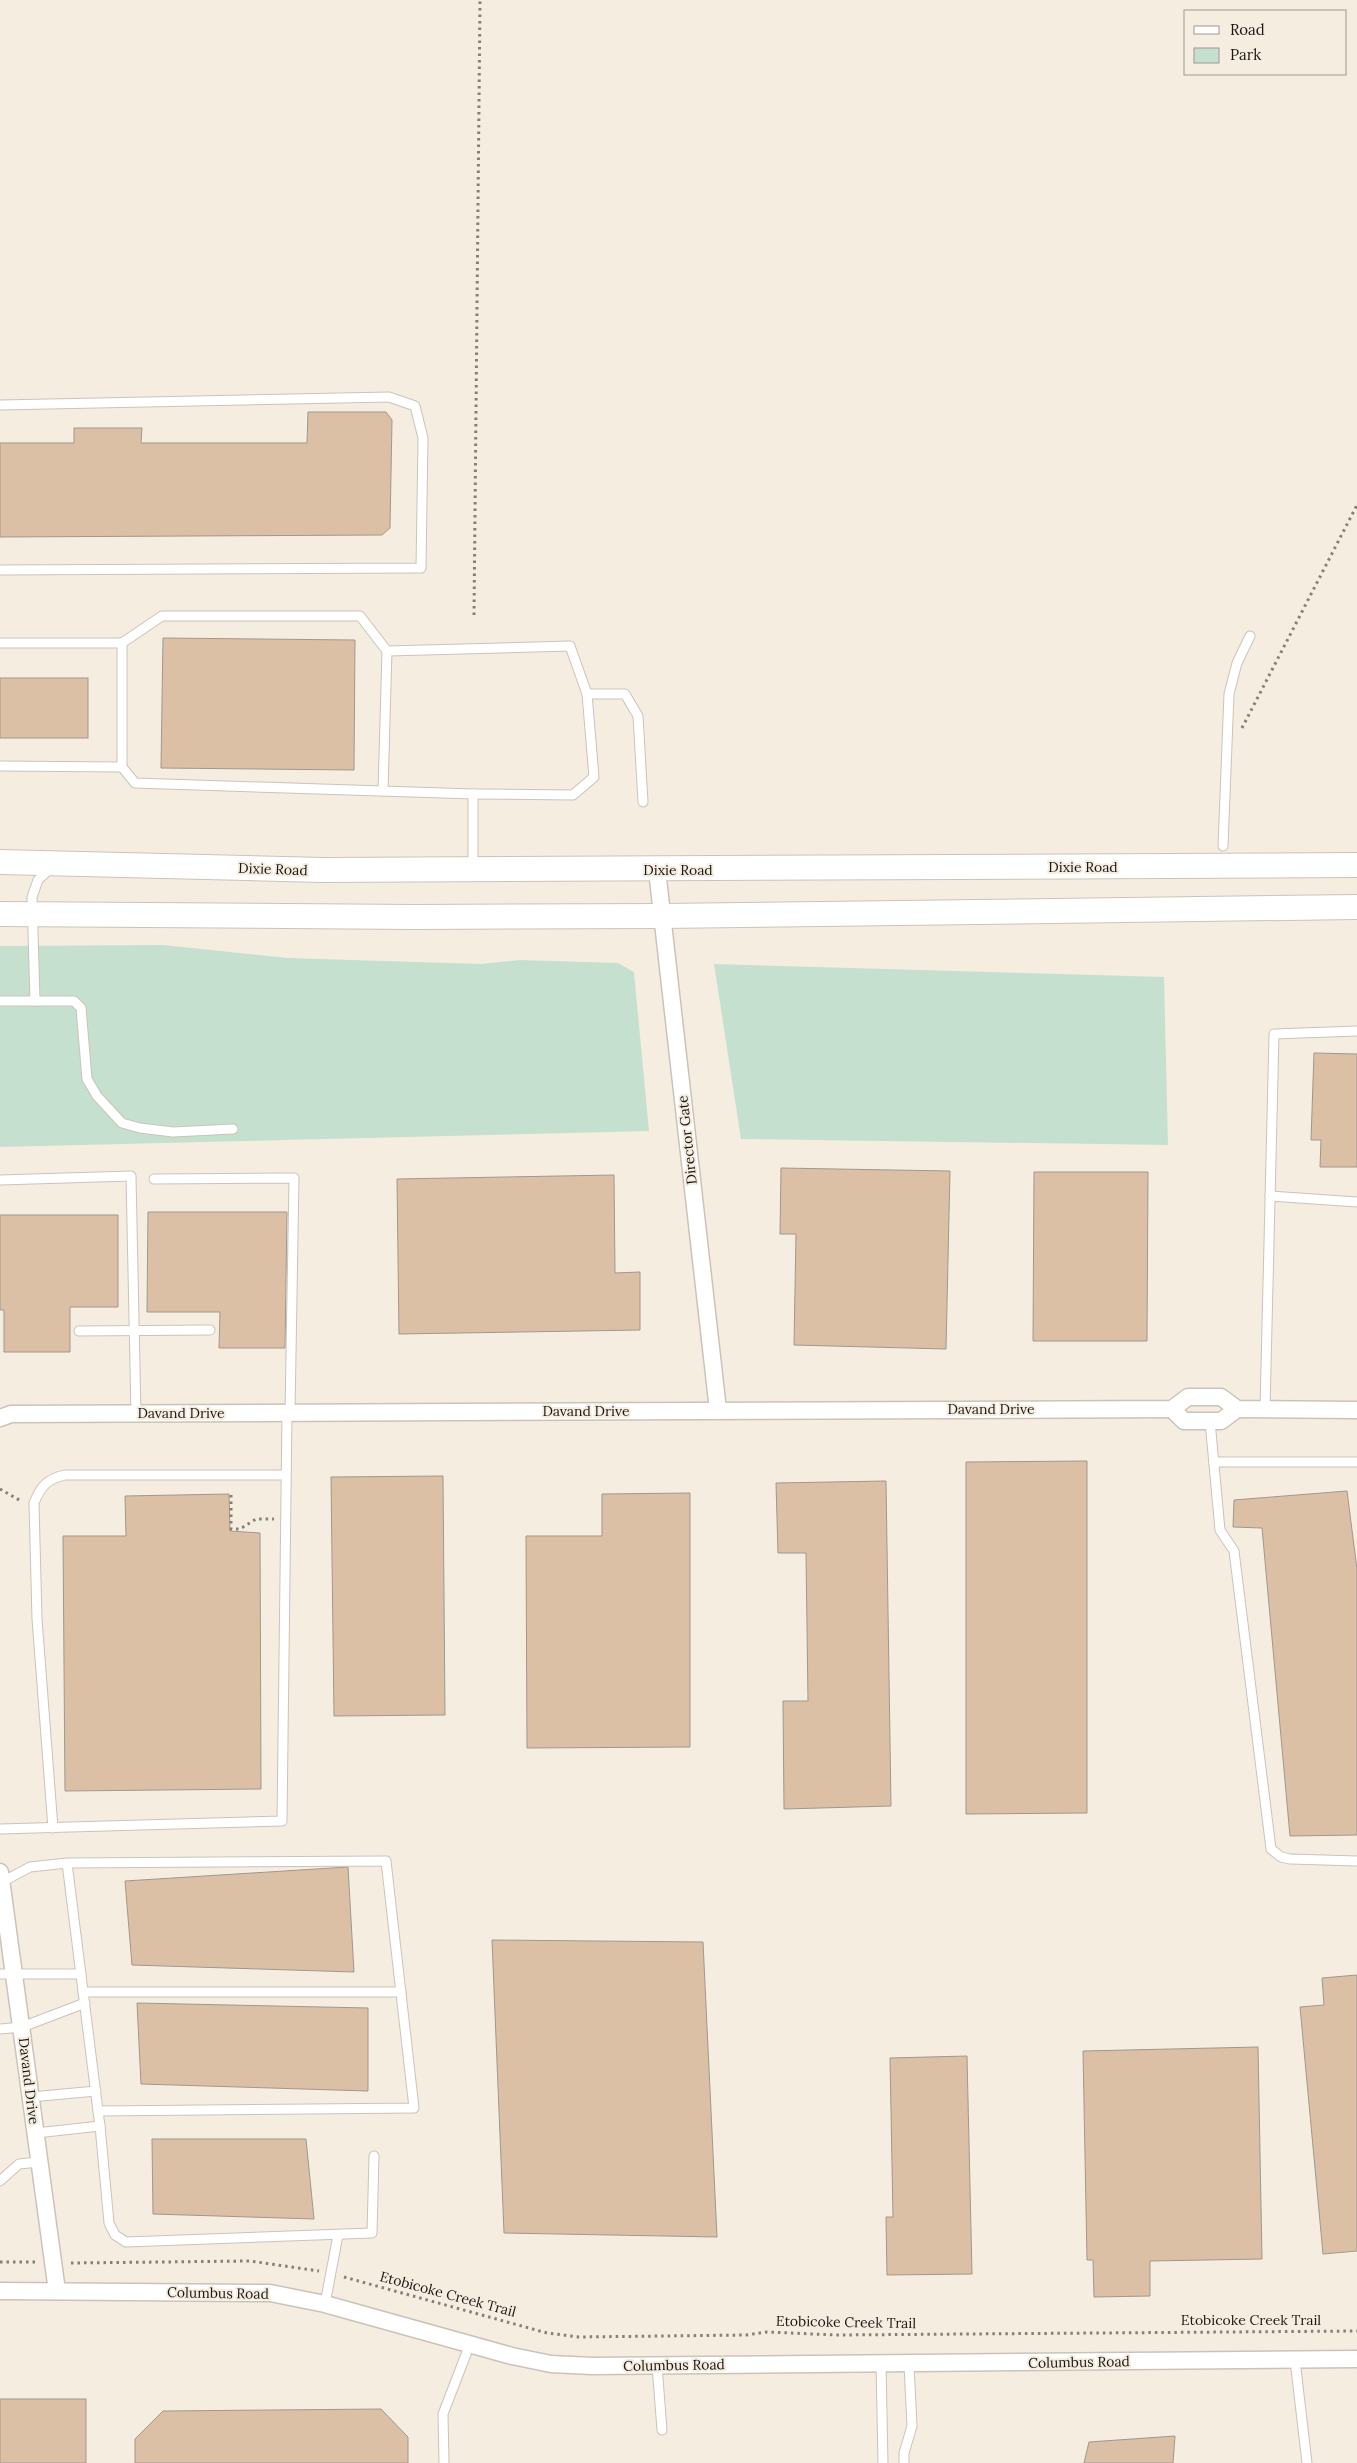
<svg xmlns="http://www.w3.org/2000/svg" width="1357" height="2463" viewBox="0 0 1357 2463" font-family="Lora,serif">
	<style>
		.green { fill: #c6e0cf }
		.building { fill: #dbc0a6; stroke: #a1978d }
		.lines { fill: none; stroke-linecap: round; stroke-linejoin: round }
		.service-casing { stroke: #ccc3b8; stroke-width: 11 }
		.minor-casing { stroke: #ccc3b8; stroke-width: 19 }
		.secondary-casing { stroke: #ccc3b8; stroke-width: 26 }
		.path { stroke: #857f77; stroke-width: 3; stroke-dasharray: 2.5 4; stroke-linecap: butt }
		.service { stroke: #fff; stroke-width: 9 }
		.minor { stroke: #fff; stroke-width: 16 }
		.secondary { stroke: #fff; stroke-width: 24 }
		.labels { text-anchor: middle; dominant-baseline: central; stroke-width: 4; stroke-linejoin: round; paint-order: stroke }
		.street-label { font-size: 14px; fill: #1b1814; stroke: #f6ede1 }
	</style>
	<rect width="100%" height="100%" fill="#f6ede1"/>
	<!-- green -->
	<g class="green">
		<polygon points="163,945 288,958 481,964 520,960 618,963 634,972 649,1131 0,1147 0,946"/>
		<polygon points="714,964 1164,977 1168,1145 741,1139"/>
	</g>
	<!-- building -->
	<g class="building">
		<polygon points="308,412 386,412 392,420 390,528 382,535 0,537 0,443 74,443 74,428 142,428 141,443 307,443"/>
		<polygon points="163,638 355,640 354,770 161,768"/>
		<rect x="0" y="678" width="88" height="60"/>
		<polygon points="1314,1053 1357,1054 1357,1167 1320,1167 1321,1140 1311,1140"/>
		<polygon points="781,1168 950,1171 946,1349 794,1345 796,1234 780,1234"/>
		<polygon points="1034,1172 1148,1172 1147,1341 1033,1341"/>
		<polygon points="614,1175 615,1273 640,1272 640,1330 399,1334 397,1179"/>
		<polygon points="148,1212 287,1212 285,1348 219,1348 220,1312 147,1312"/>
		<polygon points="0,1215 118,1215 118,1307 70,1307 70,1352 4,1352 4,1310 0,1310"/>
		<polygon points="1087,1461 1087,1813 966,1814 966,1462"/>
		<polygon points="443,1476 445,1715 334,1716 331,1477"/>
		<polygon points="886,1481 891,1806 784,1809 783,1701 808,1701 806,1553 778,1553 776,1483"/>
		<polygon points="1347,1491 1357,1569 1357,1835 1290,1836 1262,1528 1233,1527 1234,1500"/>
		<polygon points="690,1493 690,1747 527,1748 526,1536 602,1536 602,1494"/>
		<polygon points="229,1494 230,1531 260,1533 261,1789 65,1791 63,1536 126,1536 125,1496"/>
		<polygon points="348,1867 354,1972 132,1965 125,1881"/>
		<polygon points="492,1940 703,1942 717,2237 504,2233"/>
		<polygon points="1357,1975 1357,2251 1323,2254 1300,2007 1324,2005 1322,1978"/>
		<polygon points="137,2003 368,2008 368,2091 141,2084"/>
		<polygon points="1258,2047 1262,2259 1150,2261 1150,2296 1094,2297 1093,2260 1087,2260 1083,2051"/>
		<polygon points="967,2056 972,2274 887,2275 886,2217 893,2217 890,2058"/>
		<polygon points="152,2139 306,2139 314,2219 153,2214"/>
		<rect x="0" y="2399" width="86" height="64"/>
		<polygon points="381,2409 408,2437 408,2463 135,2463 135,2439 163,2411"/>
		<polygon points="1175,2436 1173,2463 1084,2463 1089,2442"/>
	</g>
	<g class="lines">
		<!-- service casing -->
		<g class="service-casing">
			<g id="service">
				<polyline points="0,405 389,397 415,406 423,438 421,568 0,570"/>
				<polyline points="0,643 122,643 122,767 0,766"/>
				<polyline points="122,643 162,616 360,616 387,651 570,646 587,694 594,777 573,795 473,794"/>
				<polyline points="587,694 625,694 638,716 643,802"/>
				<polyline points="122,767 135,783 473,794 473,867"/>
				<polyline points="383,791 387,651"/>
				<polyline points="1223,846 1229,694 1237,663 1250,636"/>
				<polyline points="0,1001 35,1001 32,897 38,880 52,867"/>
				<polyline points="35,1001 74,1001 81,1008 87,1079 97,1096 122,1123 140,1128 173,1132 233,1129"/>
				<polyline points="154,1179 294,1178 290,1413"/>
				<polyline points="0,1180 131,1176 136,1414"/>
				<polyline points="1270,1196 1357,1202"/>
				<polyline points="79,1331 210,1330"/>
				<polyline points="1265,1409 1274,1034 1357,1031"/>
				<polyline points="1210,1421 1220,1530 1234,1551 1271,1849 1281,1857 1290,1859 1357,1861"/>
				<polyline points="1214,1462 1357,1462"/>
				<path d="M53,1828L37,1619L34,1503C41,1486 47,1479 65,1475H286"/>
				<polyline points="0,1829 282,1821 287,1413"/>
				<polyline points="0,1883 30,1867 67,1863 386,1861 414,2108 98,2111 67,1863"/>
				<polyline points="0,1974 81,1974"/>
				<polyline points="83,1992 401,1992"/>
				<polyline points="0,2029 22,2027 85,2003"/>
				<polyline points="31,2097 96,2091"/>
				<polyline points="100,2126 109,2223 115,2235 126,2242 372,2233 374,2156"/>
				<polyline points="36,2133 100,2126 98,2111"/>
				<polyline points="0,2181 19,2164 39,2162"/>
				<polyline points="325,2304 338,2235"/>
				<polyline points="1295,2360 1307,2463"/>
				<polyline points="881,2363 883,2463"/>
				<polyline points="657,2365 662,2430"/>
				<polyline points="444,2463 443,2414 470,2344"/>
				<polyline points="904,2463 904,2453 912,2426 909,2365"/>
			</g>
		</g>
		<!-- minor casing -->
		<g class="minor-casing">
			<g id="minor">
				<polyline points="657,870 718,1410"/>
				<polyline points="1172,1409 1184,1421 1221,1421 1237,1409"/>
				<polyline points="0,1418 11,1414 1172,1409 1188,1397 1221,1397 1237,1409 1357,1410"/>
				<polyline points="0,1872 57,2291"/>
				<polyline points="0,2291 270,2293 325,2304 512,2356 551,2364 592,2366 1357,2359"/>
			</g>
		</g>
		<!-- secondary casing -->
		<g class="secondary-casing">
			<g id="secondary">
				<polyline points="0,862 322,870 1357,865"/>
				<polyline points="0,914 415,917 661,916 1357,907"/>
			</g>
		</g>
		<!-- path -->
		<g class="path">
			<polyline points="474,615 480,0"/>
			<polyline points="1242,728 1357,505"/>
			<polyline points="0,1489 21,1501"/>
			<polyline points="231,1495 231,1529 240,1529 256,1519 274,1519"/>
			<polyline points="0,2262 37,2262"/>
			<polyline points="71,2263 250,2261 319,2271"/>
			<polyline points="344,2277 547,2333 579,2337 746,2335 767,2332 836,2335 1357,2331"/>
		</g>
		<!-- service -->
		<use href="#service" class="service"/>
		<!-- minor -->
		<use href="#minor" class="minor"/>
		<!-- secondary -->
		<use href="#secondary" class="secondary"/>
	</g>
	<g class="labels">
		<!-- street labels -->
		<g class="street-label">
			<text x="1083" y="867">Dixie Road</text>
			<text transform="translate(273 869) rotate(2)">Dixie Road</text>
			<text x="678" y="870">Dixie Road</text>
			<text transform="translate(687 1140) rotate(-96)">Director Gate</text>
			<text x="991" y="1409">Davand Drive</text>
			<text x="586" y="1411">Davand Drive</text>
			<text x="181" y="1413">Davand Drive</text>
			<text transform="translate(29 2081) rotate(83)">Davand Drive</text>
			<text transform="translate(218 2293) rotate(1)">Columbus Road</text>
			<text transform="translate(448 2294) rotate(15)">Etobicoke Creek Trail</text>
			<text x="1251" y="2320">Etobicoke Creek Trail</text>
			<text transform="translate(846 2322) rotate(1)">Etobicoke Creek Trail</text>
			<text transform="translate(1079 2362) rotate(-1)">Columbus Road</text>
			<text transform="translate(674 2365) rotate(-1)">Columbus Road</text>
		</g>
	</g>
	<!-- legend -->
	<rect x="1184" y="10" width="162" height="65" fill="#f6ede1" stroke="#9e988f"/>
	<rect x="1194" y="26" width="25" height="8" fill="#ffffff" stroke="#9e988f"/>
	<text x="1230" y="35" font-size="15" fill="#1b1814">Road</text>
	<rect x="1194" y="48" width="25" height="15" fill="#c6e0cf" stroke="#9e988f"/>
	<text x="1230" y="60" font-size="15" fill="#1b1814">Park</text>
</svg>
